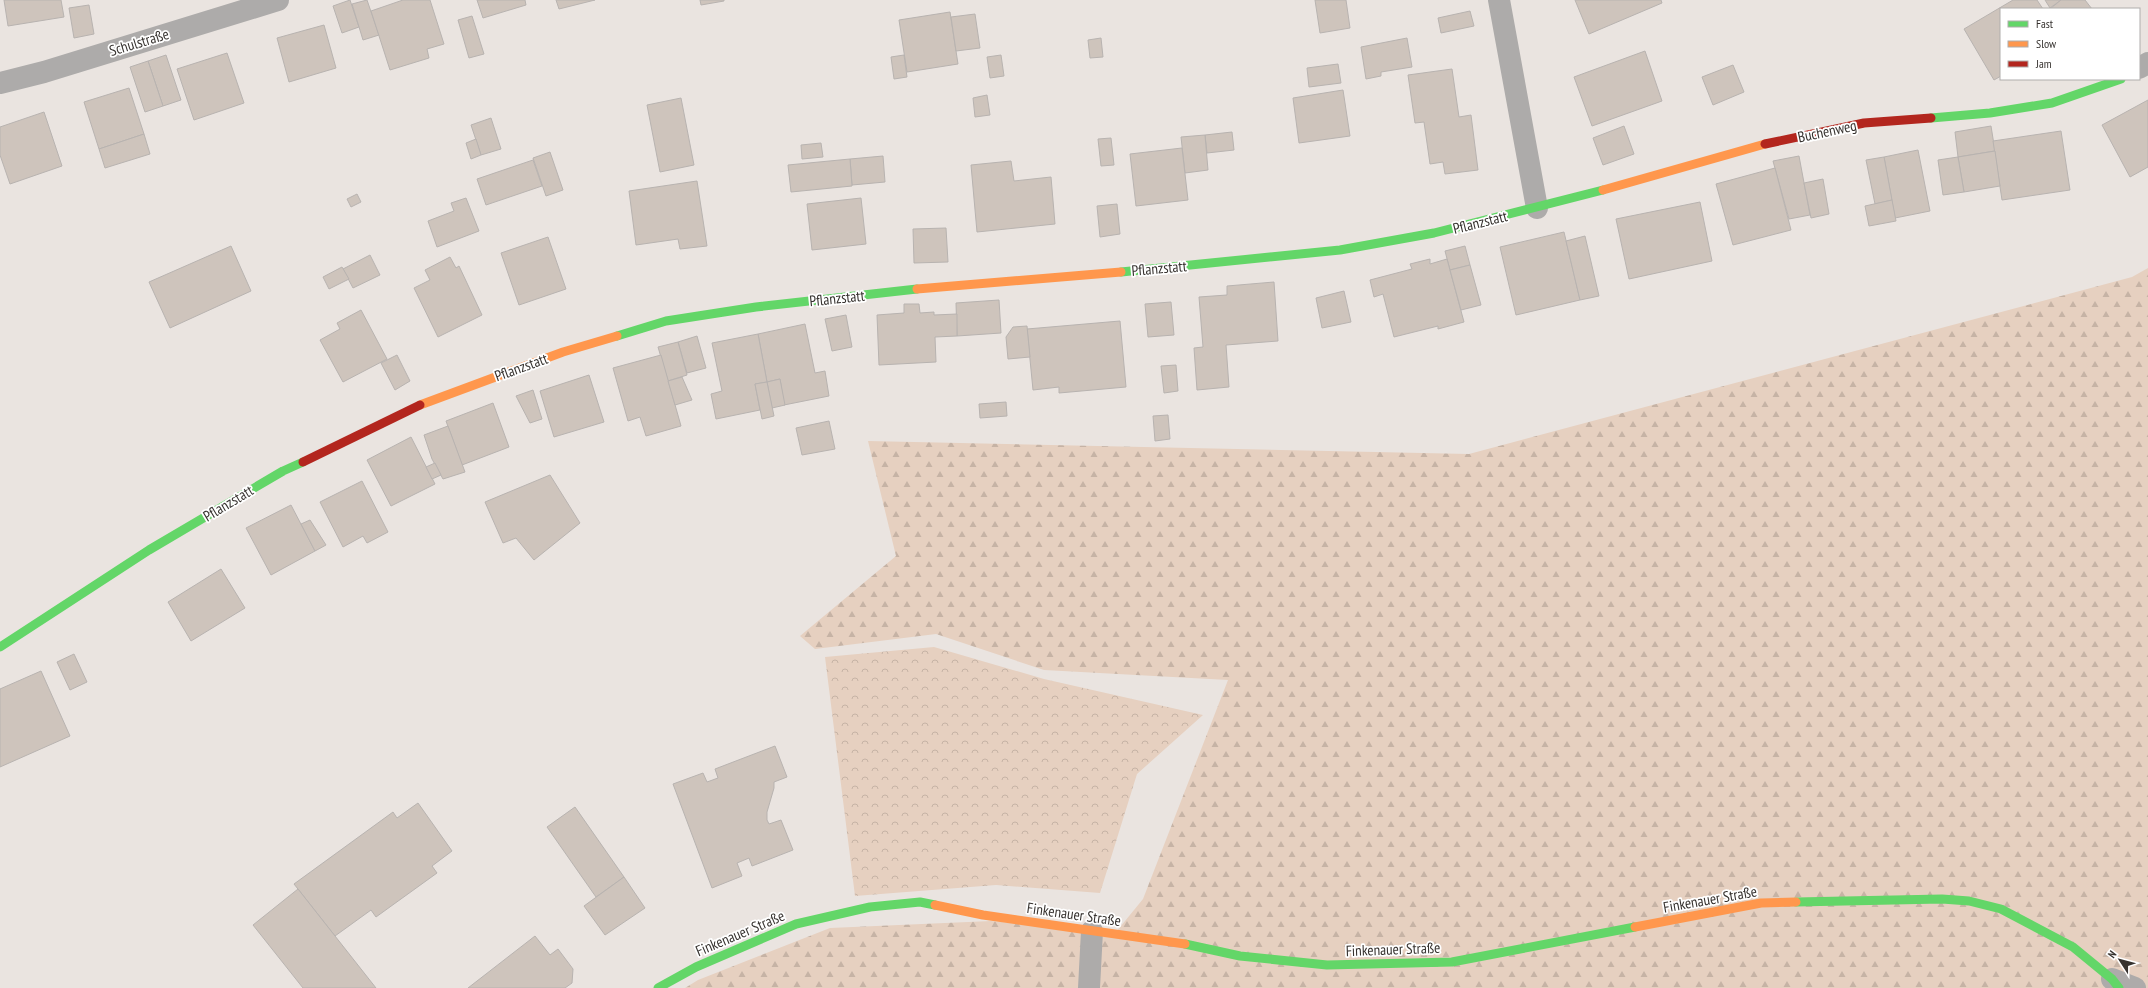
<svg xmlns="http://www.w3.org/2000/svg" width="2148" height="988" viewBox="0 0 2148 988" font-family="'PT Sans Narrow',sans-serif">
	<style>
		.forest { fill: url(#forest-firs) }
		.park { fill: url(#park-crowns) }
		.building { fill: #cec4bc; stroke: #b8b3b0 }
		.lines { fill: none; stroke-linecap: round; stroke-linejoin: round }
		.street { stroke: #adabaa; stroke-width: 22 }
		.fast { stroke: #63d668; stroke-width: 9 }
		.slow { stroke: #ff974d; stroke-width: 9 }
		.jam { stroke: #b3261e; stroke-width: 9 }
		.labels { text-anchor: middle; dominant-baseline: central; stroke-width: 3.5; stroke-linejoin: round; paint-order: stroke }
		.street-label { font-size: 15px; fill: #36322f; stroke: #fff }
	</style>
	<defs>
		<pattern id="forest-firs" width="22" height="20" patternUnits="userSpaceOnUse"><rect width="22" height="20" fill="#e6d0c0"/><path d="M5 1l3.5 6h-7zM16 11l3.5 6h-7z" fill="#c6b3a5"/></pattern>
		<pattern id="park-crowns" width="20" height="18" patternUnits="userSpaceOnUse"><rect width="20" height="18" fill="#e6d0c0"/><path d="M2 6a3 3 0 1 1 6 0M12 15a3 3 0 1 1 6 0" fill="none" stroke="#c6b3a5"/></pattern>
	</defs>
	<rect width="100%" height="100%" fill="#eae4e0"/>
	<!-- forest -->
	<polygon class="forest" points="2148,268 2148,988 685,988 698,980 830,928 991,921 1116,932 1143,899 1228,680 1044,670 936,634 815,649 800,636 896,556 868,441 1469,454 2132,277"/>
	<!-- park -->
	<polygon class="park" points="934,647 1044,679 1203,715 1137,774 1100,893 996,885 855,896 825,657"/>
	<!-- building -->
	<g class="building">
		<polygon points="4,0 61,0 64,17 8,26"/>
		<polygon points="350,0 359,27 342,33 333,6"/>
		<polygon points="367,0 379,35 363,40 352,4"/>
		<polygon points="403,0 430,0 444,44 427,49 429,58 390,70 371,11"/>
		<polygon points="477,0 525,0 526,5 483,18"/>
		<polygon points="556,0 595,0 559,9"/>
		<polygon points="700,0 724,0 724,1 701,5"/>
		<polygon points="1315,0 1346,0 1350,28 1320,33"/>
		<polygon points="1575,0 1661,0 1662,3 1589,34"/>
		<polygon points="2013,0 2037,0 2043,9 2001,9 2001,76 1994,80 1964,29"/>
		<polygon points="2045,0 2061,0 2050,8"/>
		<polygon points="2061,0 2085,0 2092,9 2050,9"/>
		<polygon points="89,5 94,34 74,38 69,8"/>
		<polygon points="1470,11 1474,26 1441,33 1438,18"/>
		<polygon points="950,12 958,64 907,72 899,20"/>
		<polygon points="975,14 980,48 956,51 951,17"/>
		<polygon points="472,16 484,54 469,58 458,20"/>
		<polygon points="324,25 336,68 289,82 277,38"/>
		<polygon points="1101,38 1103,57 1090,58 1088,40"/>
		<polygon points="1407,38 1412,67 1381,72 1381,76 1366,79 1361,47"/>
		<polygon points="1645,51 1662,101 1592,126 1574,77"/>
		<polygon points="227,53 244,103 194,120 177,69"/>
		<polygon points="166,55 181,100 163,106 148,61"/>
		<polygon points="904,55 907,77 894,79 891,57"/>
		<polygon points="1001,55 1004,76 990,78 987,57"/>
		<polygon points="148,61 163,106 145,112 130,67"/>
		<polygon points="1338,64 1341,83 1309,87 1307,68"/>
		<polygon points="1733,65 1744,92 1713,105 1702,77"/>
		<polygon points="1452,69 1459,117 1471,115 1478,170 1445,174 1443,162 1430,164 1424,122 1415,123 1408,75"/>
		<polygon points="129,88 144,134 99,149 84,102"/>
		<polygon points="1343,90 1350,136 1299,143 1293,98"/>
		<polygon points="987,95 990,115 975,117 973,98"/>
		<polygon points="681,98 694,165 660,172 647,105"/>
		<polygon points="2148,100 2148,167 2130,177 2102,125"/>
		<polygon points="44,112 62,166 10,184 0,155 0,127"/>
		<polygon points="491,118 501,149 481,155 471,125"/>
		<polygon points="1624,126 1634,154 1603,165 1593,138"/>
		<polygon points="1991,126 1995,151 1958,157 1955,132"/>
		<polygon points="2061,131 2070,190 2002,200 1993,141"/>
		<polygon points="1232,132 1234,150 1207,153 1205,135"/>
		<polygon points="144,134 150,154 105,168 99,149"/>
		<polygon points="1205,135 1208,170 1185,173 1181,137"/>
		<polygon points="1111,138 1114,165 1101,166 1098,139"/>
		<polygon points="476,139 481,155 471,159 466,143"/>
		<polygon points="821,143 823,157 802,159 801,145"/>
		<polygon points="1182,148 1188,200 1136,206 1130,154"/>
		<polygon points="1918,150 1930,211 1895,218 1884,157"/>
		<polygon points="1995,151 2000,186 1964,192 1958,157"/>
		<polygon points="550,152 563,190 546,196 533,158"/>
		<polygon points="883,156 885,182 852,185 850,159"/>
		<polygon points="1799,156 1810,215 1789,219 1773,161"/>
		<polygon points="1884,157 1892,200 1875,204 1866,160"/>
		<polygon points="1958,157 1964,192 1943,195 1938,160"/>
		<polygon points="850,159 852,186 791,192 788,165"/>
		<polygon points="533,160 542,186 486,205 477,179"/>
		<polygon points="1011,161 1014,181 1051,177 1055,224 977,232 971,165"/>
		<polygon points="1775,168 1791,230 1733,245 1716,184"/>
		<polygon points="1823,179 1829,214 1811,218 1804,183"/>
		<polygon points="697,181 707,246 680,249 678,239 636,245 629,191"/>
		<polygon points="357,194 361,202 351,207 347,199"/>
		<polygon points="466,198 479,231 437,247 428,221 454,211 451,203"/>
		<polygon points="861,198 866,244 812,250 807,204"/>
		<polygon points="1892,200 1896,221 1869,226 1865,206"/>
		<polygon points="1700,202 1712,261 1629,279 1616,219"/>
		<polygon points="1117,204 1120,234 1100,237 1097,206"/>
		<polygon points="946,228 948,262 914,263 913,229"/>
		<polygon points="1564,232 1580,300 1516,315 1500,247"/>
		<polygon points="1585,236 1599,296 1580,300 1566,241"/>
		<polygon points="548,237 566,289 519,305 501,253"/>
		<polygon points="231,246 251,291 170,328 149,282"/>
		<polygon points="1465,246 1470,265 1450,270 1445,251"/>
		<polygon points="370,255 380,275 353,288 343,269"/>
		<polygon points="450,257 456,268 459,266 482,315 438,337 414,288 430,280 425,270"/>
		<polygon points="1430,259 1430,264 1447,259 1464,322 1438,329 1438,326 1394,337 1383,294 1374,297 1370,280 1412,269 1410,264"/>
		<polygon points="1470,265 1481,305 1461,310 1450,270"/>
		<polygon points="342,267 349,279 329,289 323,277"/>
		<polygon points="1274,282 1278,341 1226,345 1229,387 1197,390 1194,348 1203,347 1199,297 1227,295 1227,286"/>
		<polygon points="1344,291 1351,322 1322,328 1316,298"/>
		<polygon points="999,300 1001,333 957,336 956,303"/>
		<polygon points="1171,302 1174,335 1148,337 1145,304"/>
		<polygon points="904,304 919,304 920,313 934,312 934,315 957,314 957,336 935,337 936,362 879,365 877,315 904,313"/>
		<polygon points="361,310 387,359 343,382 320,340 340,329 337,323"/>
		<polygon points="846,315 852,347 832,351 825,319"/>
		<polygon points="1120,321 1126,387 1059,393 1059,387 1033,390 1027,329"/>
		<polygon points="805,324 815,373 825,371 829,396 784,405 780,379 767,382 758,334"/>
		<polygon points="1027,326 1030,357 1008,359 1006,337 1013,327"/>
		<polygon points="758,334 767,382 755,384 760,410 716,419 711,394 722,391 712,343"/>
		<polygon points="697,336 706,368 687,373 678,342"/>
		<polygon points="678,342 687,375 668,381 658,347"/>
		<polygon points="397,355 410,381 395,390 381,363"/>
		<polygon points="661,355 681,426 646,436 640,417 628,421 613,368"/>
		<polygon points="1176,365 1178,391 1164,393 1161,366"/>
		<polygon points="589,375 604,422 554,437 540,391"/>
		<polygon points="682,377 692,400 675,405 668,381"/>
		<polygon points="780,379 785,405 772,408 767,382"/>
		<polygon points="767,382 774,416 762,419 755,384"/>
		<polygon points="533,390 542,419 530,423 516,396"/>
		<polygon points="1006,402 1007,416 980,418 979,404"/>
		<polygon points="493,403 509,447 462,465 446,421"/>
		<polygon points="1168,415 1170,439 1155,441 1153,416"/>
		<polygon points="829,421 835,449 802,455 796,428"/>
		<polygon points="448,426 465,472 443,479 432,459 424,435"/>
		<polygon points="411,437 435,484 391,506 367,460"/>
		<polygon points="435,463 441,475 432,479 426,467"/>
		<polygon points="550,475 580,523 534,560 516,538 503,543 485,502"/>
		<polygon points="362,481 388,532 367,543 363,536 343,547 320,502"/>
		<polygon points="291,505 315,551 271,575 246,528"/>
		<polygon points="310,520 326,545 315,551 301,524"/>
		<polygon points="221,569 245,608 191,641 168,602"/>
		<polygon points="74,654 87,682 70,690 57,662"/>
		<polygon points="41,671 70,736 0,767 0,689"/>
		<polygon points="775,746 787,777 774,782 774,788 767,812 767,820 769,824 781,820 793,850 752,866 749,858 737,863 742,876 712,888 673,784 703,773 707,782 718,778 715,769"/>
		<polygon points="418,803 452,851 432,866 437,873 376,917 371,910 335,936 294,884 393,812 397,818"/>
		<polygon points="575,807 624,877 596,897 547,827"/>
		<polygon points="624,877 645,908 605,935 584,906"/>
		<polygon points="298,889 335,936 376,988 303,988 253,925"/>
		<polygon points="535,936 550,955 558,949 573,969 572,983 565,988 468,988"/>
	</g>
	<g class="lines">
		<!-- street -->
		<g class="street">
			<polyline points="1499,0 1537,208"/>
			<polyline points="2139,68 2148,63"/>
			<polyline points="0,83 44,72 278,0"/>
			<polyline points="2112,979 2135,988"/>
			<polyline points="1089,988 1092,931"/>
		</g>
		<!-- fast -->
		<g class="fast">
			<polyline points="1931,118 1990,113 2052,103 2121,79"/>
			<polyline points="1121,272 1340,250 1434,233 1603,190"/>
			<polyline points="617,336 666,321 756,307 917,289"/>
			<polyline points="0,647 149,550 283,471 303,462"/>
			<polyline points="1796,902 1942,899 1969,901 2001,909 2073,947 2112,979 2119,988"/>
			<polyline points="1185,944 1240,956 1327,965 1452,962 1635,927"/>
			<polyline points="658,988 696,967 796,924 870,907 920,902 935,905"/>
		</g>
		<!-- slow -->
		<g class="slow">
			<polyline points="1603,190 1765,144"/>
			<polyline points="917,289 1121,272"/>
			<polyline points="420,405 563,352 617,336"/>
			<polyline points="935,905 983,915 1185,944"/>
			<polyline points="1635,927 1761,903 1796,902"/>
		</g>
		<!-- jam -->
		<g class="jam">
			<polyline points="1765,144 1864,123 1931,118"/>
			<polyline points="303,462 420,405"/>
		</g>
	</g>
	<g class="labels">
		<!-- street labels -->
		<g class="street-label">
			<text transform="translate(139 42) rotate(-17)">Schulstraße</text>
			<text transform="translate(1827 131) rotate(-12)">Buchenweg</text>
			<text transform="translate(1480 222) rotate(-14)">Pflanzstatt</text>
			<text transform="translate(1159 268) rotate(-5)">Pflanzstatt</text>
			<text transform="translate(837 298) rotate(-6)">Pflanzstatt</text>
			<text transform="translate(521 367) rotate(-20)">Pflanzstatt</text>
			<text transform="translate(228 503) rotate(-31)">Pflanzstatt</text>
			<text transform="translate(1710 899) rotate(-10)">Finkenauer Straße</text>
			<text transform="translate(1074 914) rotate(8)">Finkenauer Straße</text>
			<text transform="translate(740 933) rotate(-23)">Finkenauer Straße</text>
			<text transform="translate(1393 949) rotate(-2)">Finkenauer Straße</text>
		</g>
	</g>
	<!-- legend -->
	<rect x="2000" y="8" width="140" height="72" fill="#ffffff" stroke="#afadac"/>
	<rect x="2008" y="21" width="20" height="6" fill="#63d668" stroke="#afadac"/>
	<text x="2036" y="28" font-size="12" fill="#36322f">Fast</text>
	<rect x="2008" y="41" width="20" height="6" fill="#ff974d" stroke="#afadac"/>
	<text x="2036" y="48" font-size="12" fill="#36322f">Slow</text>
	<rect x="2008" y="61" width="20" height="6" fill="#b3261e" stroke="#afadac"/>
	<text x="2036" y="68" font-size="12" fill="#36322f">Jam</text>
	<!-- north arrow -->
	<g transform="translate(2120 960) rotate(306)" stroke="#ffffff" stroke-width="3" paint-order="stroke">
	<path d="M0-3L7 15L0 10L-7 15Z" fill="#36322f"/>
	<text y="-6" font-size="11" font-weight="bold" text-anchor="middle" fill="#36322f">N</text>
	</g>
</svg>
